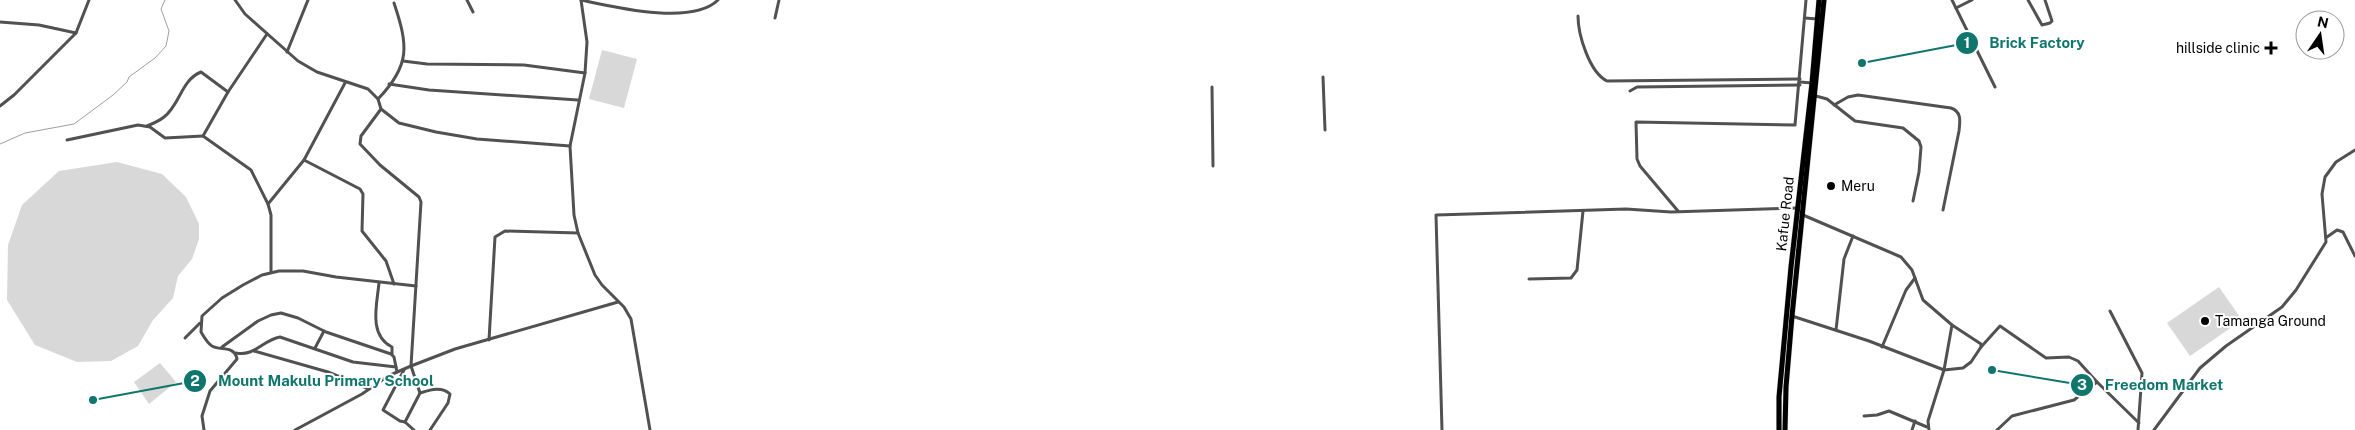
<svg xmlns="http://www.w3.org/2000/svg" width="2355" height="430" viewBox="0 0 2355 430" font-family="'Public Sans',sans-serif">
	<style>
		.green { fill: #d8d8d8 }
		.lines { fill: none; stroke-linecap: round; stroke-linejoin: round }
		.stream { stroke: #9f9f9f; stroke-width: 1 }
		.trunk-casing { stroke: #dbdbdb; stroke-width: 6 }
		.minor { stroke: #515151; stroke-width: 3 }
		.trunk { stroke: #000; stroke-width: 5 }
		.poi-dot { fill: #000; stroke: #fff; stroke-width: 2 }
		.labels { text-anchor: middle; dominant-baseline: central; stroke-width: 4; stroke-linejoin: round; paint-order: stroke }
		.poi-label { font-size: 14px; fill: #000; stroke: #fff; text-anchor: start }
		.street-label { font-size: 14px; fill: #000; stroke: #fff }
		.leader { fill: none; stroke: #0f766e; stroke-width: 2 }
		.callout-dot { fill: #0f766e; stroke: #fff; stroke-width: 2 }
		.mark-label { font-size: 15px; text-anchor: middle; font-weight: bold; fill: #fff }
		.callout-label { font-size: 15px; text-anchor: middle; font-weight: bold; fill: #0f766e; stroke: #fff; stroke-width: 4; stroke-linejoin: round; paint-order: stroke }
	</style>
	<rect width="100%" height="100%" fill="#fff"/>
	<!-- green -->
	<g class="green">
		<polygon points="602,50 637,59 624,108 589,99"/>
		<polygon points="117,162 162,174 186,197 199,224 199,239 192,259 178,276 173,298 153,320 138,346 111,361 77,362 35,345 7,300 8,245 22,205 59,171"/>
		<polygon points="2219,287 2242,320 2190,356 2167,323"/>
		<polygon points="160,363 176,382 149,404 134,382"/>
	</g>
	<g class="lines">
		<!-- stream -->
		<polyline class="stream" points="0,144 25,133 74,124 113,95 127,82 129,77 155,58 166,46 169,31 161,9 165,0"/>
		<!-- trunk casing -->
		<g class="trunk-casing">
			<g id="trunk">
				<polyline points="1779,430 1779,397 1791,267 1812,83 1819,0"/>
				<polyline points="1785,430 1786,387 1792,316 1824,0"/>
			</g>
		</g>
		<!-- minor -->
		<g class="minor">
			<polyline points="235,0 245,14 298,61 317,72 368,89 378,99 381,109 399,123 436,132 477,139 570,146"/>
			<polyline points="467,0 473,12"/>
			<polyline points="581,0 587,42 585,73 570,146 574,215 578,233 595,275 602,285 624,307 631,319 650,430"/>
			<path d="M581,0C614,7 692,26 718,0"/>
			<polyline points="1952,0 1995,87"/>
			<polyline points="2028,0 2042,25 2050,23 2052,21 2045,0"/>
			<polyline points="1956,8 1972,0"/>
			<path d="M1578,16C1578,34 1589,72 1607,81L1800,79"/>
			<polyline points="775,18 779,0"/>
			<polyline points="1805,18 1817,19"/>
			<polyline points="0,22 39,25 76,33"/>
			<polyline points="267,34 228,92 203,136 251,170 268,204"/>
			<polyline points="287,52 308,0"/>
			<polyline points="403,61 427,64 524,65 585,73"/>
			<polyline points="1323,77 1325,130"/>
			<polyline points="1800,82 1812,83"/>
			<polyline points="389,84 429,90 578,100"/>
			<polyline points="1212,87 1213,166"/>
			<polyline points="1630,91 1637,87 1800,85"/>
			<polyline points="1816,96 1827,99 1855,121 1903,128 1919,141 1921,147 1919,172 1913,201"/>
			<path d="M378,99C411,65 408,45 394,3"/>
			<path d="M1834,105L1848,97L1858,95L1951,108C1962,112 1960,121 1959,131L1943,210"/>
			<polyline points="0,106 14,95 76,33 89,0"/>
			<polyline points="381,109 361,136 360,144 380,165 419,197 421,202 411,366 420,393 405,422 414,430"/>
			<path d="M147,126C152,124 159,121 164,117C180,105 181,80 201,72L228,92"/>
			<polyline points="67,140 138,125 150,127 165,138 203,136"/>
			<polyline points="304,160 360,189 363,194 362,231 386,261 394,284"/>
			<polyline points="1678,211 1640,166 1637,159 1636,122 1795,125 1806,0"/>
			<polyline points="1803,215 1901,257 1912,270 1923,300 1952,325 1944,370 1928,421 1929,430"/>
			<polyline points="2327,237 2337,230 2343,232 2355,256"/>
			<polyline points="271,272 271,215 268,204 304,160 345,83"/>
			<polyline points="1529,279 1571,278 1577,270 1583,211"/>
			<path d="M379,283C377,304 368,335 392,347V354"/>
			<polyline points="2110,311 2142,373 2138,430"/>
			<polyline points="1792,316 1869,341 1944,370 1963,368 1971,362 1981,347 1981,344 1952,325"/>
			<polyline points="1836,330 1844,259 1853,236"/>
			<polyline points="185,338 200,323"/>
			<polyline points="489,340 495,237 505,231 578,233"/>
			<polyline points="222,347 258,321 271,315 281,313 298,318 326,332 391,354 394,357 397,372"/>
			<polyline points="1882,347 1906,290 1915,278"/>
			<polyline points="1981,347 2000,326 2046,358 2069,357 2078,361 2097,382 2074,400 2012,416 1997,430"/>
			<polyline points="315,348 324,331"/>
			<polyline points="254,351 328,372 369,389"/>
			<path d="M236,353C254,357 263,340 280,337L353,362L396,367"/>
			<polyline points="404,370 383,410 400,421 405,422"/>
			<polyline points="2097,382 2139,423"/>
			<path d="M420,393C430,390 441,386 450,394L448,403L430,430"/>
			<polyline points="1864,416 1877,415 1889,411 1927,427"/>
			<path d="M204,430L202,416L210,391L237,359C234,345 221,351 212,346C207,343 204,337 201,332L202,316L222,298L243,285L262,275L279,271H303L336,277L416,286"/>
			<polyline points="295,430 362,394 388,376 411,366 455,349 618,302"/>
			<polyline points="1442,430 1436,215 1626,209 1671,212 1797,208"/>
			<polyline points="1912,430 1915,421"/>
			<polyline points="2154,430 2200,368 2226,346 2282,307 2296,290 2326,242 2322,194 2325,177 2336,162 2355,150"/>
		</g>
		<!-- trunk -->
		<use href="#trunk" class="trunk"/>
	</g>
	<!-- markers -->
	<g class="poi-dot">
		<path d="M2268.5 40.5h5v5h5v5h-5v5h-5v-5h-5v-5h5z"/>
		<circle cx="1831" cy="186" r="5"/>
		<circle cx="2205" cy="321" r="5"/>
	</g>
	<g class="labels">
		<!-- poi labels -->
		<g class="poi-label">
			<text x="2260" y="48" text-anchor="end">hillside clinic</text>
			<text x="1841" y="186">Meru</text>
			<text x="2215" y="321">Tamanga Ground</text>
		</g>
		<!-- street labels -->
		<g class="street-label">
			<text transform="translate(1785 214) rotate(-84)">Kafue Road</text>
		</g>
	</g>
	<!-- callouts -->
	<path class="leader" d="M1862 63L1967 43M93 400L195 381M1992 370L2082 385"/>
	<g class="callout-dot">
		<circle cx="1862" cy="63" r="5"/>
		<circle cx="93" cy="400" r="5"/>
		<circle cx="1992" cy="370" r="5"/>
		<circle cx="1967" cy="43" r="12"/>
		<circle cx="195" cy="381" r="12"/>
		<circle cx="2082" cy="385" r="12"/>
	</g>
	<g class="mark-label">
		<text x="1967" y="48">1</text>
		<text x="195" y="386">2</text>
		<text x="2082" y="390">3</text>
	</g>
	<g class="callout-label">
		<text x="2037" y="48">Brick Factory</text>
		<text x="326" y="386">Mount Makulu Primary School</text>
		<text x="2164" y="390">Freedom Market</text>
	</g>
	<!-- north arrow -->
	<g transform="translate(2320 35) rotate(13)"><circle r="24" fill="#ffffff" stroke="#999999"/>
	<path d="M0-4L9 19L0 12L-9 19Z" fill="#000000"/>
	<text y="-8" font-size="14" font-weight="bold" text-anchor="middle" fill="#000000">N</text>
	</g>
</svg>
